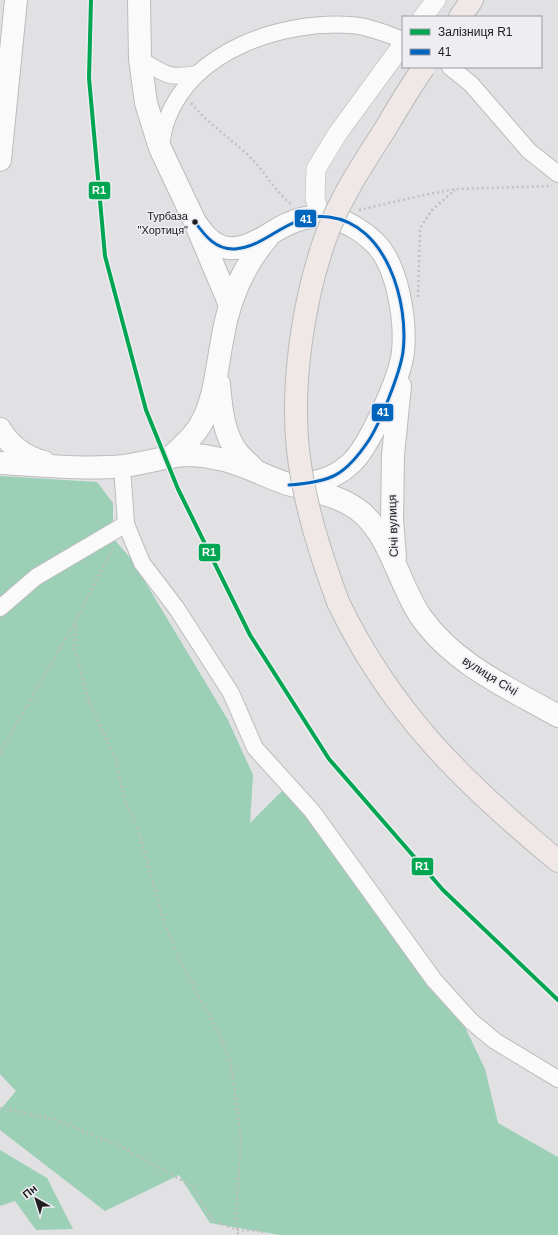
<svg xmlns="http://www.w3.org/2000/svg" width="558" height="1235" viewBox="0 0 558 1235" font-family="Arial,sans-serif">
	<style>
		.forest { fill: #9bcfb6 }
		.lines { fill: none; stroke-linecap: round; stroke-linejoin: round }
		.minor-casing { stroke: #bcbcbe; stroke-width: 18 }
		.tertiary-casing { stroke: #bcbcbe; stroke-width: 20 }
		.secondary-casing { stroke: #bcbcbe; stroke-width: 24 }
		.primary-casing { stroke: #bbbbbd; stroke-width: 24 }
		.path { stroke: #c1c1c3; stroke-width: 2.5; stroke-dasharray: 2 3; stroke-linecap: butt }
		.minor { stroke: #fafafb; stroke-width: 16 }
		.tertiary { stroke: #fafafb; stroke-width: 19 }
		.secondary { stroke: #fafafb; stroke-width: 22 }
		.primary { stroke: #efe8e6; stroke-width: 22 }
		.primary-bridge-casing { stroke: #bbbbbd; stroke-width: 24; stroke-linecap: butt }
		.primary-bridge { stroke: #efe8e6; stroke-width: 22 }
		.bus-1-casing { stroke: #ededf2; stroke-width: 6 }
		.bus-1 { stroke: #0065bd; stroke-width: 3 }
		.rail-1-casing { stroke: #ededf2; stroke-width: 7 }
		.rail-1 { stroke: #00a651; stroke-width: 4 }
		.bus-dot { fill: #202022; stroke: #ededf2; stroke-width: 1.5 }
		.labels { text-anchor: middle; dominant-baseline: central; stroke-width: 3; stroke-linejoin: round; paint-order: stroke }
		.bus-label { font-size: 11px; fill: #202022; stroke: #ededf2; text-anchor: end }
		.street-label { font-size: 12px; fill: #202022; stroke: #ededf2 }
		.line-badge { stroke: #ededf2; stroke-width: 1.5 }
		.badge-label { font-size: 11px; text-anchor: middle; font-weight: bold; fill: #fff }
	</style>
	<rect width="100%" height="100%" fill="#e1e1e4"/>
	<!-- forest -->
	<g class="forest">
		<polygon points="0,476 97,482 113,503 113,538 132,560 228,720 253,775 250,823 288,785 452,1000 485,1069 498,1123 558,1157 558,1235 280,1235 210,1223 179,1175 105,1211 0,1130 0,1110 16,1091 0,1074"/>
		<polygon points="0,1150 47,1178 73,1229 36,1230 15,1201 0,1206"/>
	</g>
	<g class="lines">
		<!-- minor casing -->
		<g class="minor-casing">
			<g id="minor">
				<path d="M140,59C164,74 168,79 197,74"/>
				<polyline points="450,67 471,84 529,151 558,174"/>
				<path d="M160,148C162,139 164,128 167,119C194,49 282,21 350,25C368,26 387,34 403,40"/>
				<polyline points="122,466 126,524 142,563 177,609 231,693 255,748 312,811 434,980 471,1021 495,1041 558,1079"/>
				<polyline points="0,608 36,577 126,524"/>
			</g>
		</g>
		<!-- tertiary casing -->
		<g class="tertiary-casing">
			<g id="tertiary">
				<polyline points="423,17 436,0"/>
				<polyline points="320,216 315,198 316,169 338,133 403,44"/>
			</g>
		</g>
		<!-- secondary casing -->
		<g class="secondary-casing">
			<g id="secondary">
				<polyline points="139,0 140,59 146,103 160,148 195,222 230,305"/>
				<polyline points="0,160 16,0"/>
				<path d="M195,222C202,232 210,243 223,247C236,251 249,245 261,239C270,234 280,227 290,223C322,209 351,220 375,243C398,266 406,320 403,352C400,377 369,449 349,465C333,479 317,483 296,484"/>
				<path d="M219,384C221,407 223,434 238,453C243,459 249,464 254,469"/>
				<path d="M0,429C10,446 25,457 44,462"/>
				<path d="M171,457C183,445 197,434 204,418C215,394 217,367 222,341C228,302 243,266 268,237"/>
				<path d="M0,463C40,465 84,470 124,466C139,464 154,460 169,457C185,454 204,455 219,459C245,464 267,478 291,485C315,492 343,496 362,513C391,538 400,587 421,617C455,665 509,688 558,716"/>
				<polyline points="395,557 392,520 393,455 400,386"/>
			</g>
		</g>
		<!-- primary casing -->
		<g class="primary-casing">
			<g id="primary">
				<polyline points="460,17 472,0"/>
				<path d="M338,602C391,713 465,784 558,861"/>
			</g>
		</g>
		<!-- path -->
		<g class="path">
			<path d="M191,103C210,126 235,141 255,162C267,176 277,193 291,204"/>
			<polyline points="359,210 424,195 456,189 552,186"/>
			<polyline points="418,297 420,228 432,210 455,190"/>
			<polyline points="113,548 76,620 74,648 89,701 116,760 124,798 138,829 164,922 180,961 221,1038 231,1065 241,1136 236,1220 238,1235"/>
			<polyline points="0,753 75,622"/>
			<polyline points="0,1108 54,1119 122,1147 192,1186 212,1220 237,1230 261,1231 266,1235"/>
		</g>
		<!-- minor -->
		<use href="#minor" class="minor"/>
		<!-- tertiary -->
		<use href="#tertiary" class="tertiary"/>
		<!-- secondary -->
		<use href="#secondary" class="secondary"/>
		<!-- primary -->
		<use href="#primary" class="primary"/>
		<!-- primary-bridge casing -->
		<g class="primary-bridge-casing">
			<path id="primary-bridge" d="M338,602C320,553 304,503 298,450C291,384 303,302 325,239C339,200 362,165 384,131C397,109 410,87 424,67"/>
		</g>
		<!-- primary-bridge -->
		<use href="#primary-bridge" class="primary-bridge"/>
		<!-- bus-1 casing -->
		<g class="bus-1-casing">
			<path id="bus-1" d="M195,222C205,236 216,250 235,249C268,247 288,212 329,217C387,224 409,303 403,352C400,373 380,423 369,440C345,476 331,482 289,485"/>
		</g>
		<!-- bus-1 -->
		<use href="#bus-1" class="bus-1"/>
		<!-- rail-1 casing -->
		<g class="rail-1-casing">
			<polyline id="rail-1" points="91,0 89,78 105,256 146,410 178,489 250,635 329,759 443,890 558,1000"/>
		</g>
		<!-- rail-1 -->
		<use href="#rail-1" class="rail-1"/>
	</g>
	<!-- markers -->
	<circle class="bus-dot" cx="195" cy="222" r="3.5"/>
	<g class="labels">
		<!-- bus labels -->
		<g class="bus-label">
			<text x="188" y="216">Турбаза<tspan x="188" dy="14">"Хортиця"</tspan></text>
		</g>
		<!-- street labels -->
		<g class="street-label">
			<text transform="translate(393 526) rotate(-92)">Січі вулиця</text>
			<text transform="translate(490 676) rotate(32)">вулиця Січі</text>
		</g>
	</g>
	<g class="line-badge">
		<rect x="88" y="181" width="23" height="19" rx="4" fill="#00a651"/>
		<rect x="294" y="209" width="23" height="19" rx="4" fill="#0065bd"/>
		<rect x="371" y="403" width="23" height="19" rx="4" fill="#0065bd"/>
		<rect x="198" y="543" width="23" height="19" rx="4" fill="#00a651"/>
		<rect x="411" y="857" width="23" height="19" rx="4" fill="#00a651"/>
	</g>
	<g class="badge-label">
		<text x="99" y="194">R1</text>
		<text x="306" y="223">41</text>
		<text x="383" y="416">41</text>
		<text x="209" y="556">R1</text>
		<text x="422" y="870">R1</text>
	</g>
	<!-- legend -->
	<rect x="402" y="16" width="140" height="52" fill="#ededf2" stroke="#9b9b9f"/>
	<rect x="410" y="29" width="20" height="6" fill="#00a651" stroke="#9b9b9f"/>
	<text x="438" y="36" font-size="12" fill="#202022">Залізниця R1</text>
	<rect x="410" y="49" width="20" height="6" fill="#0065bd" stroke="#9b9b9f"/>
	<text x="438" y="56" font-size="12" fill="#202022">41</text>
	<!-- north arrow -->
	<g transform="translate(36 1199) rotate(321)" stroke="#ededf2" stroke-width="3" paint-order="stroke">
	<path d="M0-3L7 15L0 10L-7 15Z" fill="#202022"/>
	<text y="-6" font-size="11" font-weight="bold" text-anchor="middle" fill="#202022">Пн</text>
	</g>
</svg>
